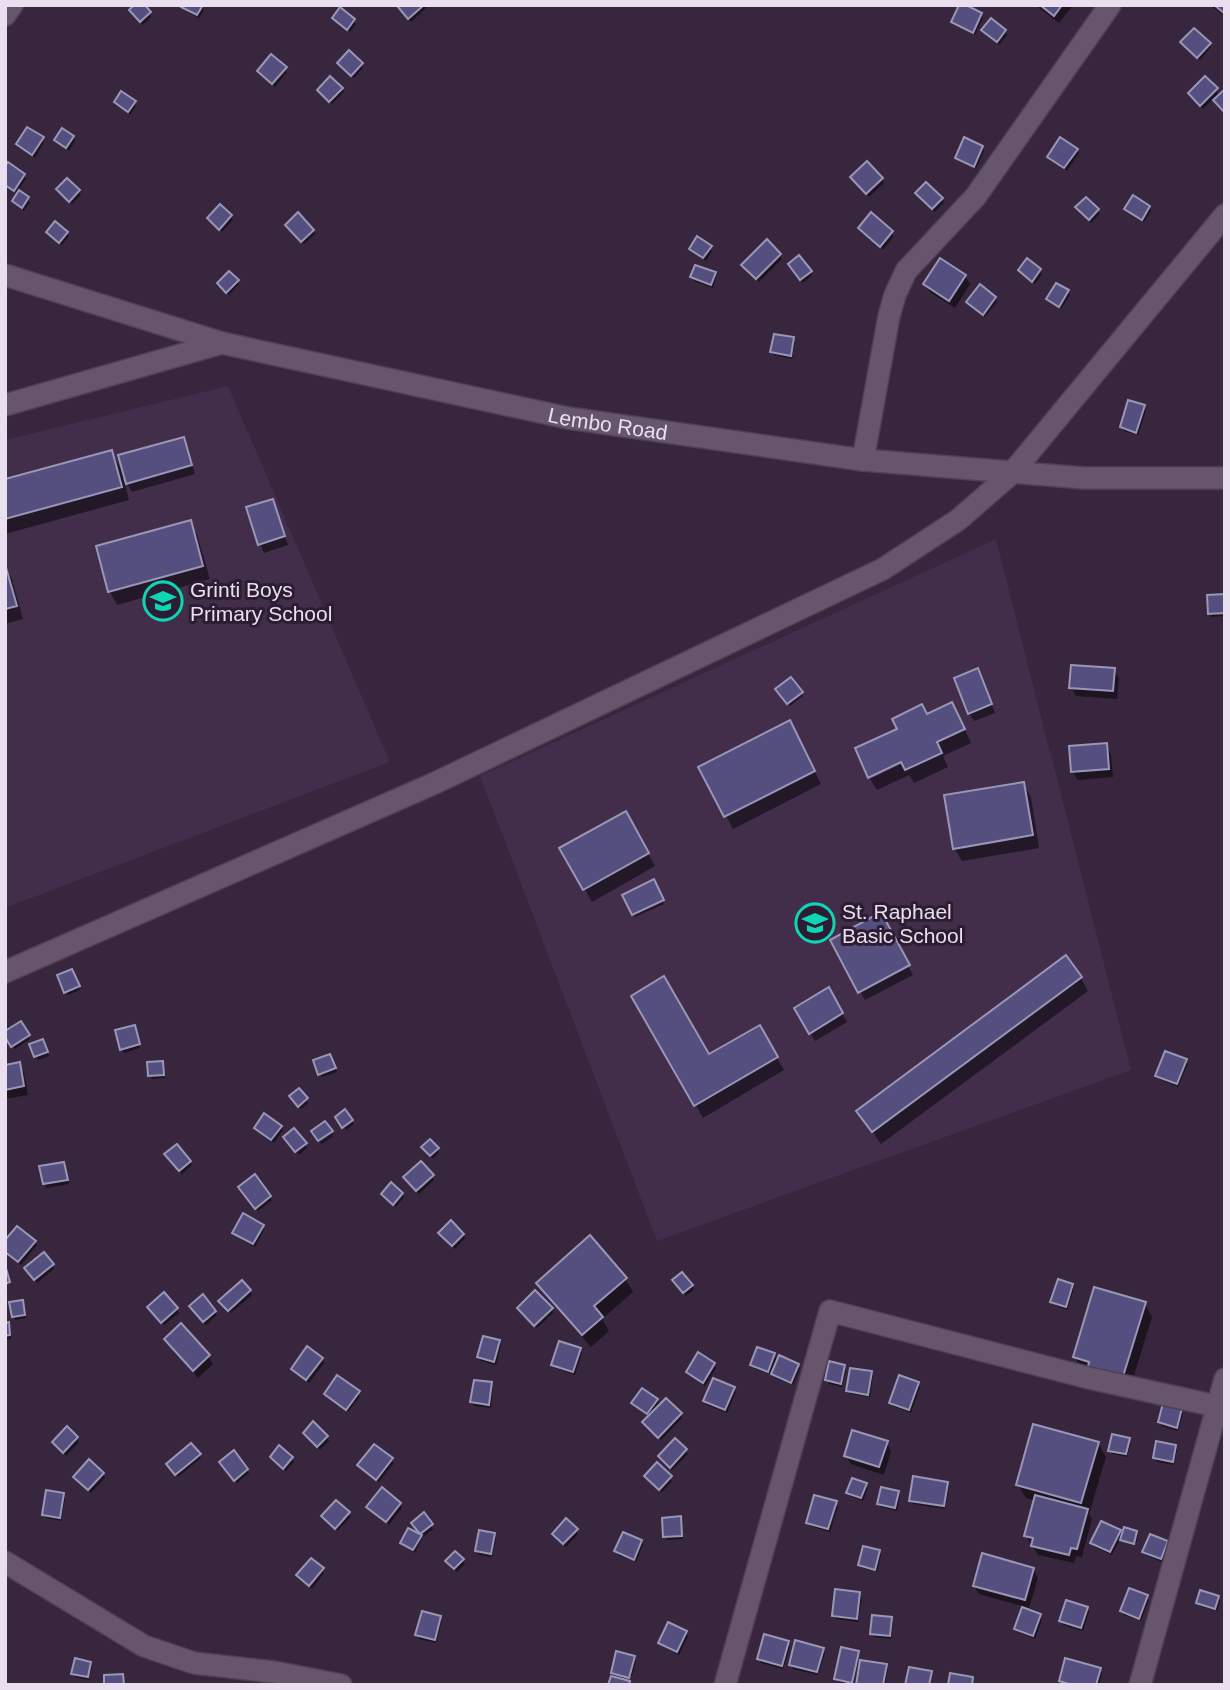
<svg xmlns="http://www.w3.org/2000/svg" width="1230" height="1690" viewBox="0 0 1230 1690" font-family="Arial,sans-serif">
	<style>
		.built { fill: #422d4a }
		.shadow { fill: #0007 }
		.building { fill: #554f80; stroke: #9996b6; stroke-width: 2 }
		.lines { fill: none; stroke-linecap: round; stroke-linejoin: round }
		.minor-casing { stroke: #4f4154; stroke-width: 24 }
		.minor { stroke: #67556e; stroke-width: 21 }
		.labels { text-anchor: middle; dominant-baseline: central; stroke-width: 6; stroke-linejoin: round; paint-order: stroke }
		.street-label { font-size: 21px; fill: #eadfee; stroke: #2d1d33 }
		.poi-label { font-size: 21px; fill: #eadfee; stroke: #2d1d33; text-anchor: start }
	</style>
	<rect width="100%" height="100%" fill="#37263d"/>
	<!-- built -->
	<g class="built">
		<polygon points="228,386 390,762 5,908 5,440"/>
		<polygon points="996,539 1131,1070 657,1241 480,776"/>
	</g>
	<!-- shadow -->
	<g class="shadow">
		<polygon points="403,5 426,5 427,7 411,22 402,11"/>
		<polygon points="1035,5 1073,5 1059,23"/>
		<polygon points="1210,5 1225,5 1225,17"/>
		<polygon points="202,6 204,10 199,18 186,11 183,7"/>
		<polygon points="340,10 356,24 350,32 334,18"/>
		<polygon points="149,13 151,17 143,25 133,14"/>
		<polygon points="981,15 983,18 975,35 955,25 953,22"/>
		<polygon points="983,31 1005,31 1007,35 999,45"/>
		<polygon points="1209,44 1211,47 1200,60 1185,46"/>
		<polygon points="361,65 363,68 354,78 341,67"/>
		<polygon points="285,69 287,72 275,87 259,72"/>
		<polygon points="1205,78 1220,96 1217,104 1214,98 1203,109 1192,97"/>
		<polygon points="342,89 344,92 332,104 321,94"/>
		<polygon points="116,102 134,102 136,106 130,115"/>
		<polygon points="73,137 75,141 69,151 56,140"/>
		<polygon points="42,139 44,142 35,158 18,144"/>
		<polygon points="982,147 984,151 976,169 959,161 957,157"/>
		<polygon points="1077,150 1079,153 1067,171 1049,157"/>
		<polygon points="5,169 24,175 26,179 17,191 30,202 24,211 14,201 18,194 5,186"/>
		<polygon points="882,179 884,183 869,197 854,181"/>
		<polygon points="79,191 81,195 72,204 60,193"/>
		<polygon points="920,197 942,199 944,202 935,212"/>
		<polygon points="1086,199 1100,214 1091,223 1080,211"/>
		<polygon points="1149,207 1151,211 1144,222 1126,209"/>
		<polygon points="871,215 894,236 883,250 860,229"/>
		<polygon points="231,216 233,220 222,232 209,218"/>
		<polygon points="289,229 313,231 315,234 304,244"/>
		<polygon points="48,232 66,233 69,236 62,245"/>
		<polygon points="767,242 782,259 759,282 746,268"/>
		<polygon points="710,247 712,251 706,261 691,249"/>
		<polygon points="1027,261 1042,274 1035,284 1020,270"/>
		<polygon points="792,268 810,272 812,275 803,283"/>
		<polygon points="714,274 716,277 713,288 694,281 692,277"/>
		<polygon points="965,276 970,284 955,308 930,292 925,284"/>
		<polygon points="237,281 239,284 229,295 221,287"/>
		<polygon points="1068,292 1070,295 1061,309 1048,299"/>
		<polygon points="995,298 997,302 985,317 968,302"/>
		<polygon points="793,339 795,343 792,359 774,355 772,352"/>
		<polygon points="1143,406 1146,410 1138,435 1124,431 1121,427"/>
		<polygon points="183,439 188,447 195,474 132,492 123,476 129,500 5,534 5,481 111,452 123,472"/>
		<polygon points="272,501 288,545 264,553 260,544"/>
		<polygon points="190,522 197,535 210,579 117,605 110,592"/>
		<polygon points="5,567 12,579 23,619 5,624"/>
		<polygon points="1225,596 1225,616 1211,617 1209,613"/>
		<polygon points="1114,670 1119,678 1117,699 1076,696 1071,687"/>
		<polygon points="982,679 995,713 974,721 969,713"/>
		<polygon points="780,693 801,693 803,696 790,706"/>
		<polygon points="927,716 959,717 971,743 943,756 948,767 914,783 909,775 877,790 870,779 910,760"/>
		<polygon points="797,735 821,784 733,829 701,767"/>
		<polygon points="1106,745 1111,754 1113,777 1078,780 1073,772"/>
		<polygon points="1023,784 1031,797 1039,848 962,861 954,848"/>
		<polygon points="625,813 655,866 592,902 562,849"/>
		<polygon points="653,882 664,904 635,917 625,896"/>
		<polygon points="881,915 913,975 865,1000 833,941"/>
		<polygon points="71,971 80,990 68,995 66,992"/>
		<polygon points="1081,978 1088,991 881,1144 858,1111"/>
		<polygon points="828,989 847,1022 815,1041 796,1008"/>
		<polygon points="634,996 708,1056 759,1027 784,1070 703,1118"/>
		<polygon points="20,1024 30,1039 15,1049 7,1037"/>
		<polygon points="136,1030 140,1048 124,1053 121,1049"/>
		<polygon points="44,1044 49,1056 38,1060 32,1045"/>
		<polygon points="332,1059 337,1072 322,1077 320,1074"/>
		<polygon points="1186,1061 1188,1064 1178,1087 1159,1079 1157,1076"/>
		<polygon points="162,1063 165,1078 152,1079 149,1075"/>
		<polygon points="19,1064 24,1073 28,1095 5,1099 5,1067"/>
		<polygon points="306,1099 308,1103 301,1109 293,1100"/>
		<polygon points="345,1112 354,1124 346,1130 337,1117"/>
		<polygon points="281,1127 283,1130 274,1143 256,1128"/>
		<polygon points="332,1134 333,1136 322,1144 320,1142"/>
		<polygon points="287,1141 305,1144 307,1148 299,1155"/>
		<polygon points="176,1146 192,1165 182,1174 168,1158"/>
		<polygon points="437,1149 439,1152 433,1159 426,1151"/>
		<polygon points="63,1164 69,1184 46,1188 41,1168"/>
		<polygon points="432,1176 434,1180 419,1194 407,1181"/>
		<polygon points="242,1191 270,1197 272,1200 258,1211"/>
		<polygon points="402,1194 404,1197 396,1207 383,1195"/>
		<polygon points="262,1226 264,1230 255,1247 236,1236 234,1233"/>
		<polygon points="463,1235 465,1238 455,1249 443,1237"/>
		<polygon points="35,1242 37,1245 21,1265 5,1252 5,1243"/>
		<polygon points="52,1265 54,1269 37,1283 28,1272"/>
		<polygon points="625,1279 633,1292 602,1319 609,1331 591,1347 546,1296 538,1283"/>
		<polygon points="677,1284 692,1286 694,1289 686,1296"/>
		<polygon points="1072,1285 1074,1289 1067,1310 1054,1305 1052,1302"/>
		<polygon points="250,1291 252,1295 231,1313 223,1305"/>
		<polygon points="164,1294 179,1313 164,1325 151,1311"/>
		<polygon points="22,1302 26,1318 15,1320 13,1316"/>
		<polygon points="1145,1304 1152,1317 1128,1395 1082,1370 1075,1357"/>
		<polygon points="551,1309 554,1312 537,1328 521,1312"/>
		<polygon points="193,1310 215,1312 217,1315 206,1325"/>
		<polygon points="5,1324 8,1324 10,1328 11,1339 5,1340"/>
		<polygon points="166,1339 208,1356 213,1364 198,1378"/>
		<polygon points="499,1341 501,1345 496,1365 481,1361 479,1357"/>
		<polygon points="580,1350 582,1353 575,1375 555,1368 553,1365"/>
		<polygon points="774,1355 778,1362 798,1366 800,1369 793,1385 775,1378 771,1372 770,1374 755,1369 752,1365"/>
		<polygon points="322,1359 324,1363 309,1383 293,1369"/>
		<polygon points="714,1365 716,1368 705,1386 688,1372"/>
		<polygon points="844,1367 846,1370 842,1387 829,1384 827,1380"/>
		<polygon points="871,1373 873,1376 870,1397 850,1394 848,1391"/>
		<polygon points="918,1383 920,1387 911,1413 893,1406 890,1402"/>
		<polygon points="491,1384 493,1388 491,1408 474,1406 472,1402"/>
		<polygon points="734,1389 736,1392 727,1413 707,1405 705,1401"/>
		<polygon points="358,1392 360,1396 348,1412 326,1394"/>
		<polygon points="657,1400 660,1406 680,1414 682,1418 661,1440 647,1426 649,1417 633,1403"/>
		<polygon points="1181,1410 1183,1414 1178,1431 1162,1426 1160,1422"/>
		<polygon points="67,1429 79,1442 66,1456 54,1442"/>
		<polygon points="307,1436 327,1437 329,1441 320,1450"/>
		<polygon points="675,1440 688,1454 672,1470 660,1456"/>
		<polygon points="1128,1440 1131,1443 1127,1457 1112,1454 1110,1450"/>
		<polygon points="886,1442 891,1451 884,1475 851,1464 846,1456"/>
		<polygon points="1098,1443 1106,1457 1089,1514 1092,1519 1082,1557 1076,1556 1074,1563 1038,1555 1026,1536 1035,1501 1026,1498 1018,1485"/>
		<polygon points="1175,1446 1177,1450 1174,1465 1157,1462 1155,1458"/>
		<polygon points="199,1455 201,1458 178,1477 171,1468"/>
		<polygon points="272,1457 291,1458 294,1462 286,1471"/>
		<polygon points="391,1459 394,1463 379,1482 359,1465"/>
		<polygon points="223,1466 247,1470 249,1473 237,1483"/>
		<polygon points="103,1474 105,1478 91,1493 77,1480"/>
		<polygon points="670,1477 672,1481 662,1492 648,1480"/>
		<polygon points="947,1483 949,1487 945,1509 913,1504 911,1500"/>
		<polygon points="865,1484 868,1488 863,1501 850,1496 848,1493"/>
		<polygon points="898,1492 900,1496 897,1511 881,1507 879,1503"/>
		<polygon points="63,1495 65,1499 61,1521 46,1518 44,1514"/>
		<polygon points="337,1502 351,1517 337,1531 325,1520"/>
		<polygon points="835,1503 838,1506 830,1532 810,1526 808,1523"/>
		<polygon points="400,1504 402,1508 389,1525 368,1507"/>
		<polygon points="680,1518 683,1539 667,1540 665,1536"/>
		<polygon points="431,1525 433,1529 423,1537 415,1527"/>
		<polygon points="409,1530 422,1538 415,1553 402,1543"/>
		<polygon points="576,1530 578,1534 566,1547 554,1534"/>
		<polygon points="1120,1531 1123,1536 1136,1532 1138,1536 1136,1543 1122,1540 1121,1537 1112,1555 1094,1547 1092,1543"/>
		<polygon points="494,1535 496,1539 492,1557 479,1555 477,1551"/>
		<polygon points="641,1542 643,1545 636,1562 618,1555 616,1551"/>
		<polygon points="1167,1543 1169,1547 1162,1562 1146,1555 1144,1551"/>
		<polygon points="879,1552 881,1555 877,1572 862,1568 860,1565"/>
		<polygon points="462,1560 465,1564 457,1572 450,1565"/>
		<polygon points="322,1569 324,1573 312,1589 298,1576"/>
		<polygon points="1033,1569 1038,1578 1029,1608 979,1594 974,1586"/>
		<polygon points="859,1594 862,1598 858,1622 836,1619 834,1616"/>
		<polygon points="1147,1597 1149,1600 1141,1621 1124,1615 1122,1611"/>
		<polygon points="1218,1597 1220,1601 1217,1611 1200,1606 1198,1603"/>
		<polygon points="1087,1608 1089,1612 1083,1631 1063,1625 1061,1621"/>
		<polygon points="1040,1616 1042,1620 1035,1639 1018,1632 1016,1629"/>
		<polygon points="439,1618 442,1621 436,1643 419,1639 417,1635"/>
		<polygon points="891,1619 893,1623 891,1639 874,1637 872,1633"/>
		<polygon points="686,1633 688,1636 679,1655 662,1646 660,1643"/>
		<polygon points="788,1643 790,1647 783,1669 761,1663 759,1659"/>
		<polygon points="822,1649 825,1653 818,1675 793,1669 791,1665"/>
		<polygon points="857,1652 858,1661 886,1666 888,1669 885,1685 858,1685 861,1663 858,1662 853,1685 838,1682 836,1678"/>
		<polygon points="634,1657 636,1661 632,1676 613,1672"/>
		<polygon points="90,1663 92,1667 89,1680 75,1677 73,1674"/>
		<polygon points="1100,1669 1102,1673 1099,1685 1063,1685 1061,1681"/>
	</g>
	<!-- building -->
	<g class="building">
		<polygon points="134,5 145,5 151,12 140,22 129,10"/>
		<polygon points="182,5 203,5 197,15 181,7"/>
		<polygon points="400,5 424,5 408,19 398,7"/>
		<polygon points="959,5 966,5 982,13 973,33 951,22"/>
		<polygon points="1040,5 1062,5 1054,16"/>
		<polygon points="1214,5 1225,5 1225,14"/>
		<polygon points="340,7 355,19 347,30 332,18"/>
		<polygon points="991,18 1006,30 997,42 981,30"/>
		<polygon points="1194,28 1211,43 1197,58 1180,42"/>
		<polygon points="349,50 363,63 351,76 337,63"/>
		<polygon points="271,54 287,67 272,84 257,71"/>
		<polygon points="330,76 343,88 329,102 317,90"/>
		<polygon points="1205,76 1218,88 1200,106 1188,93"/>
		<polygon points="1225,89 1225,113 1213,100"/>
		<polygon points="121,91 136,101 128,112 114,102"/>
		<polygon points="27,127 44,137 32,155 16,144"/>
		<polygon points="62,128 74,136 66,148 54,140"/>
		<polygon points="964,137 983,146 974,167 955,158"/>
		<polygon points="1060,137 1078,149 1064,168 1047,157"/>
		<polygon points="867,161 883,178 866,194 850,177"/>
		<polygon points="8,162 25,174 14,191 5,185 5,166"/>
		<polygon points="67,178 80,190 69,202 56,189"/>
		<polygon points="926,182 943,198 932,209 915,193"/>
		<polygon points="19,190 29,197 22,208 12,201"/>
		<polygon points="1133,195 1150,206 1142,220 1124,209"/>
		<polygon points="1086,197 1099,209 1089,220 1075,207"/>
		<polygon points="220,204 232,215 219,230 207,218"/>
		<polygon points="298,212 314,230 301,242 285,225"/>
		<polygon points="871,212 893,231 880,247 858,228"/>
		<polygon points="55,221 68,232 59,243 46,232"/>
		<polygon points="697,236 712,246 703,258 689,249"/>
		<polygon points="767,239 781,254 756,279 741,265"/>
		<polygon points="799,255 812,271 800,280 788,264"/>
		<polygon points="940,258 966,275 949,301 923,284"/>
		<polygon points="1027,258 1041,269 1032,282 1018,270"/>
		<polygon points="695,265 716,272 711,285 690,277"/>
		<polygon points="229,271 239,280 226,293 217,283"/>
		<polygon points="1056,283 1069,290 1059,307 1046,299"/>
		<polygon points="980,284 996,297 983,315 966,302"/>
		<polygon points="774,334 794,337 791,356 770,352"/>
		<polygon points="1128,400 1145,405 1136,433 1120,427"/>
		<polygon points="184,437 192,465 126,484 118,455"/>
		<polygon points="112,450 122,487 5,519 5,479"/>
		<polygon points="273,499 285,536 258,545 246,507"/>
		<polygon points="191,520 203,566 108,592 96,546"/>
		<polygon points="5,564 17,606 5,609"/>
		<polygon points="1225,594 1225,613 1208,614 1207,595"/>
		<polygon points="1071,665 1115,668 1113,691 1069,688"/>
		<polygon points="978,668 992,704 968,714 954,678"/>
		<polygon points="791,677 803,692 787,704 775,689"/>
		<polygon points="952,702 965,729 937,742 942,753 905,770 901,762 868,778 855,748 897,729 892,719 922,704 927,714"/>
		<polygon points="790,720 815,771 724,817 698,767"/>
		<polygon points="1107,743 1109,769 1071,772 1069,746"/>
		<polygon points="1024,782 1033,835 953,849 944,795"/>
		<polygon points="626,811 649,853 583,890 559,848"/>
		<polygon points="654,879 664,900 632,915 622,895"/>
		<polygon points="881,912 910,965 858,993 830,940"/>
		<polygon points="1066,955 1082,977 872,1132 856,1111"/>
		<polygon points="72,969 80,986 64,993 57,975"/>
		<polygon points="664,976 709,1054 760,1025 778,1057 694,1106 631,996"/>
		<polygon points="829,987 843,1013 809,1034 794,1008"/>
		<polygon points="21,1021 30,1035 11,1047 5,1037 5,1031"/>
		<polygon points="135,1025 140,1044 120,1050 115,1030"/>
		<polygon points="43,1039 48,1052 34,1057 29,1044"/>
		<polygon points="1165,1051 1187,1059 1177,1084 1155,1076"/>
		<polygon points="330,1054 336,1068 318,1075 313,1060"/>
		<polygon points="163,1061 164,1075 148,1076 147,1062"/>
		<polygon points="20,1062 24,1086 5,1090 5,1065"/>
		<polygon points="299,1088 308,1098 298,1107 289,1096"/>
		<polygon points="345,1109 353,1120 342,1128 335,1117"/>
		<polygon points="264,1113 282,1126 271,1140 254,1128"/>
		<polygon points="325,1121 333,1131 318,1141 311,1131"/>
		<polygon points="294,1128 307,1143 295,1152 283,1137"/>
		<polygon points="430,1139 439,1148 430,1156 421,1147"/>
		<polygon points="177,1144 191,1161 179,1171 164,1154"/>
		<polygon points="421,1161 434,1175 416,1191 403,1177"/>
		<polygon points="64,1162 68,1180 43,1184 39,1166"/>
		<polygon points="255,1174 271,1196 255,1209 238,1187"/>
		<polygon points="391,1182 403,1193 393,1205 381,1194"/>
		<polygon points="243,1213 264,1225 253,1244 232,1233"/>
		<polygon points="451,1220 464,1234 452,1246 438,1233"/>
		<polygon points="17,1226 36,1241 18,1262 5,1252 5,1240"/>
		<polygon points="590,1235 627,1278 594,1306 603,1317 582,1335 536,1283"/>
		<polygon points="44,1252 54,1264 34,1280 24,1268"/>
		<polygon points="5,1265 10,1282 5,1284"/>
		<polygon points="682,1272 693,1285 683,1293 672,1280"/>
		<polygon points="1058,1279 1073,1284 1066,1307 1050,1302"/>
		<polygon points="242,1280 251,1290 228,1311 218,1301"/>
		<polygon points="1094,1287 1146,1302 1121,1383 1087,1372 1089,1362 1073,1357"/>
		<polygon points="535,1290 553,1308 534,1326 517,1308"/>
		<polygon points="164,1292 178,1308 161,1323 147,1307"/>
		<polygon points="203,1294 216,1311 203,1322 189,1306"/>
		<polygon points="23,1300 25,1315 12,1317 9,1302"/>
		<polygon points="9,1322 10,1335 5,1336 5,1323"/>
		<polygon points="181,1323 210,1355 193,1371 164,1339"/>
		<polygon points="483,1336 500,1340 494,1362 477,1357"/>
		<polygon points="559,1341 581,1348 573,1372 551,1365"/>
		<polygon points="307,1346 323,1358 306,1380 291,1369"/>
		<polygon points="757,1347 775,1353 768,1372 750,1365"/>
		<polygon points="698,1352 715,1363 703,1383 686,1372"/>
		<polygon points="779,1355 799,1364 791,1383 771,1374"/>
		<polygon points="829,1361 845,1365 841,1384 825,1380"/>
		<polygon points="850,1368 872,1371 868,1395 846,1391"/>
		<polygon points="337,1375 360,1391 346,1410 324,1394"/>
		<polygon points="899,1375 919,1382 909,1410 889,1403"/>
		<polygon points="713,1378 735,1387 725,1410 703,1401"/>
		<polygon points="474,1380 492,1382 489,1405 470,1402"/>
		<polygon points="642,1388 658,1399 647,1414 631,1403"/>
		<polygon points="666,1398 682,1413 658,1438 642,1422"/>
		<polygon points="1163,1403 1182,1408 1177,1428 1158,1422"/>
		<polygon points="313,1421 328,1436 317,1447 303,1433"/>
		<polygon points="1033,1424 1099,1442 1081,1503 1016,1485"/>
		<polygon points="67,1426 78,1437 63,1453 52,1442"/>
		<polygon points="852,1430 888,1441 879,1467 844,1456"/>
		<polygon points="1112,1434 1130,1438 1126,1454 1108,1451"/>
		<polygon points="675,1438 687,1449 670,1468 658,1456"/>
		<polygon points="1156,1441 1176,1445 1173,1462 1153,1458"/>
		<polygon points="191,1443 201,1454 175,1475 166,1464"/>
		<polygon points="374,1444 393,1458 376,1480 357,1465"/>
		<polygon points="279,1445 293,1457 283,1469 270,1457"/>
		<polygon points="234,1450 248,1469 234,1481 219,1462"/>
		<polygon points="89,1459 104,1473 88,1490 73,1477"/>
		<polygon points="657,1462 672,1476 659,1490 644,1476"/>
		<polygon points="913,1476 948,1482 944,1506 909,1501"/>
		<polygon points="852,1478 867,1483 861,1498 846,1493"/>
		<polygon points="382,1487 401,1503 386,1522 366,1507"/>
		<polygon points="881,1487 899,1491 895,1508 877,1504"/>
		<polygon points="46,1490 64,1493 60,1518 42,1515"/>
		<polygon points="814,1495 837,1501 828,1529 806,1523"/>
		<polygon points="1035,1495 1088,1509 1077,1549 1071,1548 1069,1555 1031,1546 1033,1538 1024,1536"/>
		<polygon points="336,1500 350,1512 335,1529 321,1516"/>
		<polygon points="424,1512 433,1524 420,1534 411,1523"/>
		<polygon points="681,1516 682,1536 663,1537 662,1518"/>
		<polygon points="566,1518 578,1529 563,1544 552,1534"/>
		<polygon points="1101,1521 1121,1530 1110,1552 1090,1543"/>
		<polygon points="1124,1527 1137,1531 1134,1544 1120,1540"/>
		<polygon points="408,1528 422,1535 413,1550 400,1543"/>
		<polygon points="479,1530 495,1533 491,1554 475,1551"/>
		<polygon points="623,1532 642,1540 634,1560 614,1551"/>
		<polygon points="1150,1534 1168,1541 1161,1559 1142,1552"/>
		<polygon points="863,1546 880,1550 875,1570 858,1565"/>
		<polygon points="455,1551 464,1559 454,1569 445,1561"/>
		<polygon points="982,1553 1034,1568 1025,1600 973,1586"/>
		<polygon points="311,1558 324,1568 309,1586 296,1575"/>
		<polygon points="1129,1588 1148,1595 1139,1619 1120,1611"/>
		<polygon points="835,1589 860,1592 857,1619 832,1616"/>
		<polygon points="1200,1590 1219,1596 1215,1609 1196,1603"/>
		<polygon points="1066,1600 1088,1607 1081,1628 1059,1621"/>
		<polygon points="1022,1607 1041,1614 1033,1636 1014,1629"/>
		<polygon points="422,1611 441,1616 435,1640 415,1635"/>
		<polygon points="872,1615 892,1617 890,1636 870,1634"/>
		<polygon points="668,1622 687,1631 677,1652 658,1643"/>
		<polygon points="764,1634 789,1641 782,1666 757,1659"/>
		<polygon points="795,1640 824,1648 817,1672 789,1665"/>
		<polygon points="841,1647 859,1651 852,1683 834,1679"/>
		<polygon points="616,1651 635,1656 629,1678 611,1673"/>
		<polygon points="75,1658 91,1662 88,1677 71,1674"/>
		<polygon points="1065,1658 1101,1668 1096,1685 1072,1685 1059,1681"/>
		<polygon points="860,1660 887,1664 883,1685 856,1685"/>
		<polygon points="909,1667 932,1671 929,1685 905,1685"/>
		<polygon points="950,1673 973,1677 972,1685 948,1685"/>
		<polygon points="123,1674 124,1685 104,1685 104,1675"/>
		<polygon points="611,1676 630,1681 629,1685 608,1685"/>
	</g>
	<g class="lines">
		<!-- minor casing -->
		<g class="minor-casing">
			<g id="minor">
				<polyline points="5,15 12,5"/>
				<polyline points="5,275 222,343"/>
				<path id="s1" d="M5,405L222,343L568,418L863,460L1084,478H1225"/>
				<polyline points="863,460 889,316 895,295 906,271 976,196 1110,5"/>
				<polyline points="5,972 435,783 883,569 958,520 1012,473 1225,215"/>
				<polyline points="5,1562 144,1646 194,1663 274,1672 341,1685"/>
				<polyline points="725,1685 830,1311 1089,1378 1225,1408"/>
				<polyline points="1140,1685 1225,1379"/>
			</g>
		</g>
		<!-- minor -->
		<use href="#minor" class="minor"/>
	</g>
	<!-- icons -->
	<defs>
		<g id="school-ring" transform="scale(2.0125)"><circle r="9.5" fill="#2d1d33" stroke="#10d5b4" stroke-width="1.5"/><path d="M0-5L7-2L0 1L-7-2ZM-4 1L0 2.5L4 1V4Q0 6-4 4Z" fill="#10d5b4"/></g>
	</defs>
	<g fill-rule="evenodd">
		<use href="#school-ring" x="163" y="601"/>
		<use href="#school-ring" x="815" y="923"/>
	</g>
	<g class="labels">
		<!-- street labels -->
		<g class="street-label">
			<text stroke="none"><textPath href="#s1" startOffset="620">Lembo Road</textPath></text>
		</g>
		<!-- poi labels -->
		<g class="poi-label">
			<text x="190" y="589">Grinti Boys<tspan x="190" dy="24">Primary School</tspan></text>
			<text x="842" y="911">St. Raphael<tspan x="842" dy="24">Basic School</tspan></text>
		</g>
	</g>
	<!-- border -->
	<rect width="1230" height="1690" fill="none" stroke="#eadfee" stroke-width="14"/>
</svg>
